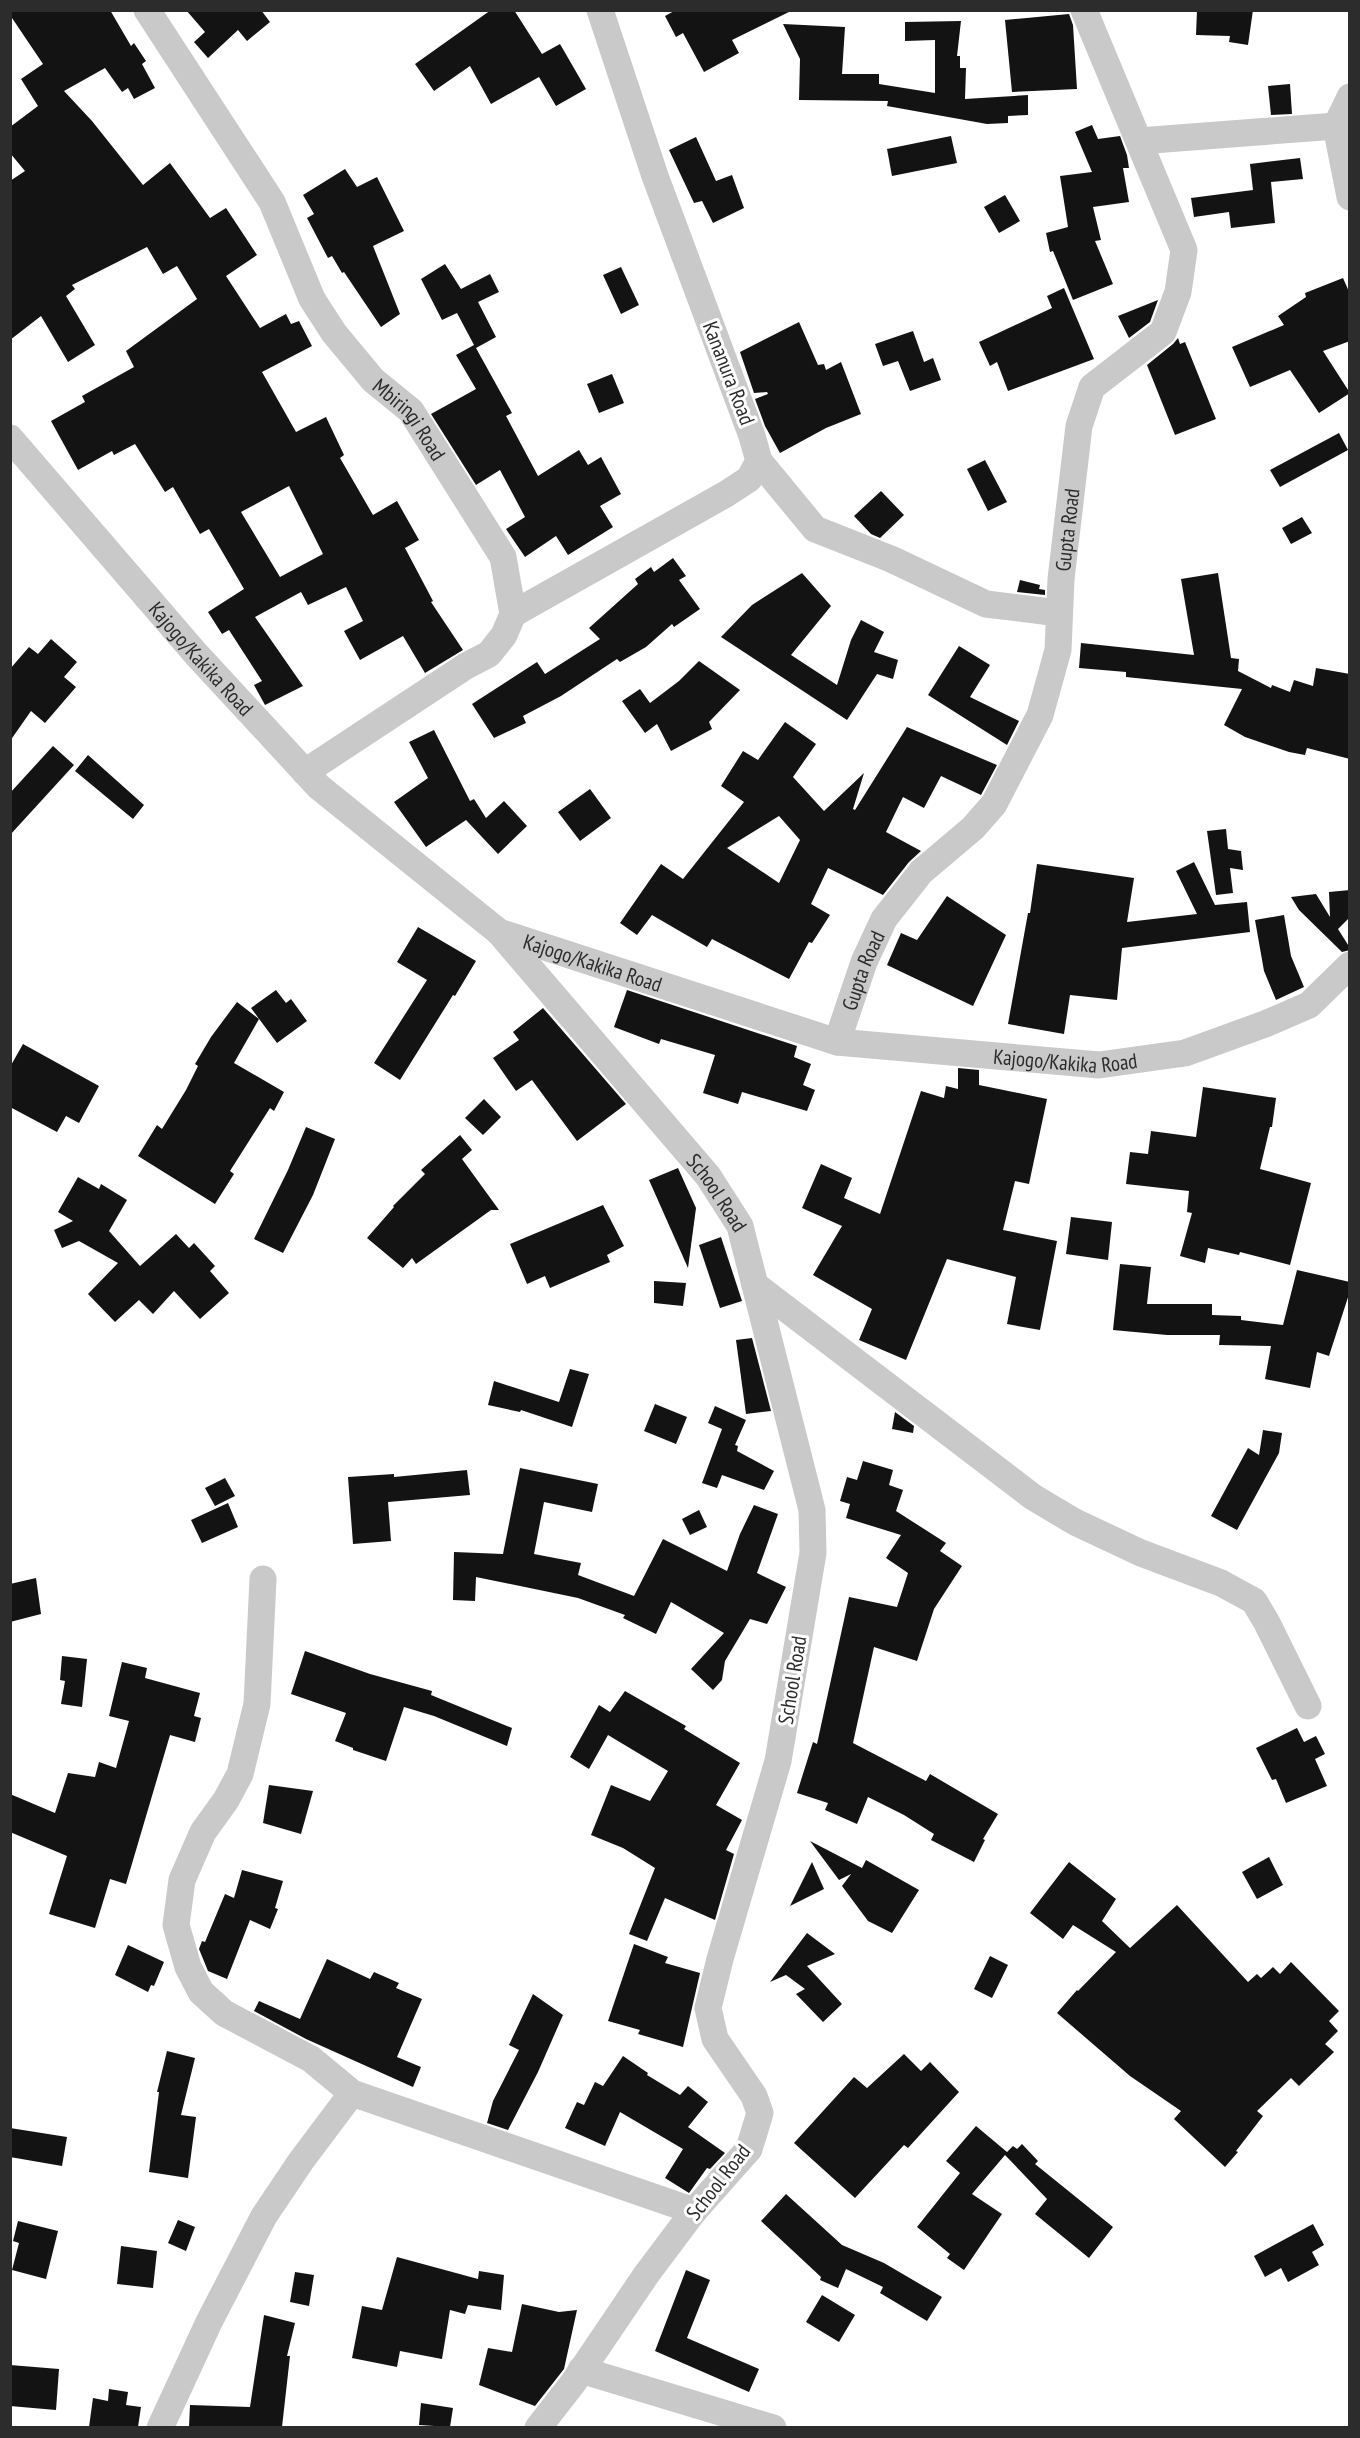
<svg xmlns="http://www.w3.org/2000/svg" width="1360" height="2438" viewBox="0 0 1360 2438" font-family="'PT Sans Narrow',sans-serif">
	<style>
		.building { fill: #131313; fill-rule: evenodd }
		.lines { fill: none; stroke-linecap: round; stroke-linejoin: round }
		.minor { stroke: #c9c9c9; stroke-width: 27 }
		.labels { text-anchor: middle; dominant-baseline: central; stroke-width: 6; stroke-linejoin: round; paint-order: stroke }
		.street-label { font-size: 21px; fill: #2c2c2c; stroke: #fff }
	</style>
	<rect width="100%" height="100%" fill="#fff"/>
	<!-- building -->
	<g class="building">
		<path d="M10,10H110L131,46L134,43L146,61L142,64L155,88L134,99L128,88L122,92L105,68L64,91L92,121L143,185L170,163L210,218L226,208L257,255L226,276L260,328L286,314L291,324L299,321L312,346L262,372L296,432L326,417L344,455L340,458L373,515L397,501L419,540L405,548L433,601L431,602L463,650L425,673L403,636L360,660L344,631L363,621L346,587L308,605L301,592L255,617L303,686L265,705L254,685L262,681L229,630L222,634L208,612L244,589L209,529L200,534L173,487L165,492L135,444L114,455L112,451L78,470L51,421L85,402L82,396L134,367L126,351L197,299L177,266L163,274L147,247L72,285L75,289L66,296L95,345L68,362L41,316L10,340V181L25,171L10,153V127L38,106L21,79L43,64L10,15ZM289,486L323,554L280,577L241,512Z"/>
		<polygon points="186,10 261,10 270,22 247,41 238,30 208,58 194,42 205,32"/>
		<polygon points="491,10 514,10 542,54 560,44 586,89 556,106 539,77 491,104 470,66 434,91 415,64"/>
		<polygon points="676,10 793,10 732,40 739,53 704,72 683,33 676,37 665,16"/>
		<polygon points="1197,10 1253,10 1248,45 1229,42 1230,36 1196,35"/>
		<polygon points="1069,14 1073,25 1077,89 1012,92 1005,20"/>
		<polygon points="961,21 957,56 960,56 960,68 966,68 965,99 1028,95 1028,115 1008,116 1008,123 987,124 887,106 888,101 799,100 800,59 783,24 845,27 842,74 879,74 879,84 935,93 935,40 905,41 905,22"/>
		<polygon points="1290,84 1292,114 1271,115 1268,86"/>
		<polygon points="1092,125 1098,139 1120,136 1127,155 1129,168 1123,168 1129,202 1093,207 1101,240 1095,241 1113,284 1073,300 1053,251 1050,252 1046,233 1068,227 1060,176 1092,172 1075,132"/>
		<polygon points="951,136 957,163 892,176 887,149"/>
		<polygon points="696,137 716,181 732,175 744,208 713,223 702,201 694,203 669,150"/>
		<polygon points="1300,158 1303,179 1271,182 1275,223 1231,228 1229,212 1194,217 1191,198 1253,190 1250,164"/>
		<polygon points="345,169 357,187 377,177 404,231 373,246 400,314 381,327 344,272 342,273 332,256 328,258 307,218 314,214 303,195"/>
		<polygon points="1005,195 1020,221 999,233 984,207"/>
		<polygon points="445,264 461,289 490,274 499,292 478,302 496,337 476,348 512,413 506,416 538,476 579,450 588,465 601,457 621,494 600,506 613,527 568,555 556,536 525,557 506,529 525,517 500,470 476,485 431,414 476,389 456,355 474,345 457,313 442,320 421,279"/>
		<polygon points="621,267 639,305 621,314 603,275"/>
		<polygon points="1343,278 1350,294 1350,341 1323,351 1350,393 1319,413 1290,370 1250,387 1232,347 1284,325 1278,316 1306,297 1305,293"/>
		<polygon points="1064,288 1094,359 1008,391 997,362 990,366 979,342 1052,308 1047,296"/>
		<polygon points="1158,300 1150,322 1129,338 1118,316"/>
		<polygon points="799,322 818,365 824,364 826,370 841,362 861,414 826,428 780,453 765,426 755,399 768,394 767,392 754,393 740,352"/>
		<polygon points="913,331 924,362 933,358 941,380 910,391 898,361 883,366 875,344"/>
		<polygon points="1178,338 1180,344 1185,342 1216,419 1175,435 1147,365 1173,344"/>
		<polygon points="612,374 624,403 599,413 587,384"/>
		<polygon points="1339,433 1348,450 1280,487 1270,470"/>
		<polygon points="985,460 1007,502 988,511 967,469"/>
		<polygon points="881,491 904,515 880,538 871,534 854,516"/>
		<polygon points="1302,517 1312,533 1291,544 1282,528"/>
		<polygon points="673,558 686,576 679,580 700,609 674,627 672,624 646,647 620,662 617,659 561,696 523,716 526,723 494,738 472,704 537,662 545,674 600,639 589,628 638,584 635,579 651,567 654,572"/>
		<polygon points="802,573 831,606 791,655 837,685 851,640 861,620 884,632 874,652 898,660 893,679 877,674 847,720 721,637 752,605"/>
		<polygon points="1218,573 1231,658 1239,659 1238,671 1271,688 1272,685 1290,692 1294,680 1313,686 1316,668 1350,674 1350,759 1307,748 1305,755 1289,752 1245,737 1224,725 1242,689 1126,677 1126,672 1079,668 1081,643 1194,655 1181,579"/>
		<polygon points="1020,580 1040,585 1039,589 1045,590 1045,595 1017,592"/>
		<polygon points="51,639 77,662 64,677 76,687 45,723 31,711 10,741 10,669 29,647 38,654"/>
		<polygon points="959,646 990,665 970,697 1019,721 1007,745 928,695"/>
		<polygon points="699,661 740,690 709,722 712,729 671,751 657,724 645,733 622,701 640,689 650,703 679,681"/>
		<path d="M785,722L816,744L793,777L824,811L864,773L853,809L855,810L907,727L997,765L981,795L941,776L924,808L903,797L886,832L921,851L909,862L883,895L828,868L811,904L830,915L812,943L809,942L789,979L712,939L707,947L652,915L637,935L620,923L661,864L683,879L744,802L721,786L743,751L758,760ZM779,816L800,840L779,883L727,848Z"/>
		<polygon points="434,730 470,801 474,799 486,818 504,801 527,826 498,854 466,820 426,847 394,802 428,778 409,742"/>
		<polygon points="53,746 74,765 10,835 10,793"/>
		<polygon points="88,755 144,805 133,819 75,771"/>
		<polygon points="590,789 611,818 580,841 558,812"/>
		<polygon points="1226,829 1228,849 1241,851 1243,870 1230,868 1233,893 1216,895 1207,831"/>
		<polygon points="1194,862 1215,905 1247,902 1250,932 1122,948 1117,1000 1070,995 1064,1034 1008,1024 1028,913 1030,913 1037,864 1134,878 1127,922 1197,914 1176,871"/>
		<polygon points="1350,890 1350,917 1338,929 1350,948 1350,950 1342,952 1299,910 1291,897 1316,894 1330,917 1329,892"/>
		<polygon points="947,896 1006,935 973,1006 887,965 901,933 917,940"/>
		<polygon points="1284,915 1291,956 1304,987 1276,1000 1264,971 1255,920"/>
		<polygon points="418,927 476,961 455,996 453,995 400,1080 374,1063 427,980 397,962"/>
		<polygon points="276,990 286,1003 291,999 307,1021 277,1043 251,1008"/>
		<polygon points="627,990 797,1046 794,1057 811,1064 803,1085 815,1090 807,1111 742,1092 738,1104 703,1093 715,1055 661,1039 659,1044 614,1027"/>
		<polygon points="237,1002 259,1019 234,1063 284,1092 274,1111 270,1108 230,1171 234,1174 215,1204 138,1156 157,1125 162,1129 186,1090 198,1066 195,1064 211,1037"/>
		<polygon points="543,1008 626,1104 577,1141 532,1080 516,1091 493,1058 519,1040 513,1032"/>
		<polygon points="23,1044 99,1086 79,1123 66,1116 57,1132 10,1107 10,1067"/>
		<polygon points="958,1068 979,1070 979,1085 1047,1099 1029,1184 1015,1181 1003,1230 1057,1241 1040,1330 1007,1324 1016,1277 947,1259 906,1360 859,1340 872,1309 813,1275 842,1226 802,1208 821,1164 852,1178 844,1198 880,1214 921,1091 944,1098 946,1086 958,1089"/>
		<polygon points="1203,1087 1276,1098 1272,1127 1270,1127 1260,1169 1311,1183 1290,1265 1240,1252 1239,1255 1208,1248 1205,1263 1180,1256 1192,1213 1187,1212 1189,1191 1126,1184 1130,1152 1148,1154 1151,1131 1196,1137"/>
		<polygon points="484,1099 501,1117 483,1135 465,1118"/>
		<polygon points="306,1127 335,1139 313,1195 283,1253 254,1239 288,1170"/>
		<polygon points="460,1135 472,1150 462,1159 499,1210 491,1210 416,1264 412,1258 403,1268 367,1238 394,1207 393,1206 425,1174 421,1170"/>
		<polygon points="678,1168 696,1208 688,1268 649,1180"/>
		<polygon points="78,1177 99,1189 101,1184 127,1200 109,1231 140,1266 176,1234 189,1248 194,1243 215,1266 210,1271 229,1293 200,1319 174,1291 153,1314 139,1300 115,1322 88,1294 118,1263 79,1241 62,1248 54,1230 73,1221 58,1212"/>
		<polygon points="603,1205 624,1246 607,1255 610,1262 550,1288 545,1276 527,1284 510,1244"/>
		<polygon points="1071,1217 1112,1222 1108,1260 1066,1254"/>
		<polygon points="721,1237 742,1301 720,1308 699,1245"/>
		<polygon points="1120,1264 1151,1267 1147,1304 1212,1304 1212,1315 1241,1316 1241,1320 1283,1325 1297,1270 1350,1282 1350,1291 1329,1356 1317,1352 1310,1388 1265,1379 1271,1346 1219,1345 1220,1335 1167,1335 1113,1330"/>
		<polygon points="654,1281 686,1283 683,1306 654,1303"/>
		<polygon points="752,1338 771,1411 746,1414 736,1340"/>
		<polygon points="570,1369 589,1374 572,1427 521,1410 520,1412 488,1405 494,1381 559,1402"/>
		<polygon points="655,1404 687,1417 676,1444 644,1431"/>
		<polygon points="715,1406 746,1420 735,1445 738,1446 737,1451 774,1471 764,1490 722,1475 717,1488 702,1483 722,1429 708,1423"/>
		<polygon points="895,1412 914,1426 913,1433 892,1429"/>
		<polygon points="1263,1430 1282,1433 1279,1453 1237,1530 1211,1516 1248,1448 1259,1455"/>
		<polygon points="863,1461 893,1470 889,1485 903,1490 896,1511 946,1543 940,1551 962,1566 934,1609 917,1661 874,1647 853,1743 926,1781 930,1774 998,1814 983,1839 985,1840 974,1862 931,1840 934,1834 904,1815 868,1797 857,1824 825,1810 828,1803 797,1793 813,1742 817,1744 849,1597 897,1607 908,1573 886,1558 901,1535 846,1518 850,1504 840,1501 847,1477 857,1480"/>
		<polygon points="520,1468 598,1484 592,1512 544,1502 534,1554 581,1563 578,1575 634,1596 663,1539 727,1571 740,1534 754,1505 778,1514 757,1573 786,1587 767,1624 750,1619 725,1661 722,1680 713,1690 691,1669 724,1633 671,1602 656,1634 623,1618 625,1615 578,1598 476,1577 475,1601 453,1600 454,1552 503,1554"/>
		<polygon points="467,1470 470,1495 388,1502 391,1541 353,1544 348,1477 394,1474 394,1477"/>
		<polygon points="225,1478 235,1496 215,1506 205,1488"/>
		<polygon points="228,1503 238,1527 202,1543 191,1520"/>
		<polygon points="699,1510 707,1527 690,1535 682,1519"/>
		<polygon points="36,1578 41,1614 10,1622 10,1584"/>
		<polygon points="305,1651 370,1674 432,1691 431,1695 512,1728 507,1746 434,1716 404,1707 386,1761 353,1750 353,1748 335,1741 346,1713 291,1694"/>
		<polygon points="62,1656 87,1659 82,1707 61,1704 65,1681 60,1680"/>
		<polygon points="122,1662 147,1668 145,1678 200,1693 194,1716 201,1718 195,1742 170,1735 126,1884 110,1879 95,1928 49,1914 67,1856 10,1832 10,1794 55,1813 68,1773 95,1777 99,1762 116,1768 129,1721 109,1716"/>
		<polygon points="625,1691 686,1726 684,1729 740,1763 716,1805 742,1820 726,1850 734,1854 715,1920 665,1898 647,1941 629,1934 655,1868 623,1848 591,1835 611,1785 650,1801 668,1771 608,1735 589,1769 570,1757 599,1705 610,1712"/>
		<polygon points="1297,1728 1304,1742 1316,1736 1325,1754 1315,1759 1327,1786 1286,1803 1276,1779 1272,1780 1256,1748"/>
		<polygon points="269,1785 313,1791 301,1834 263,1823"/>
		<polygon points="810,1841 862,1868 866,1860 919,1890 892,1933 868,1921 842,1886 851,1874 839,1880"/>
		<polygon points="1269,1857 1283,1885 1257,1899 1242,1872"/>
		<polygon points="812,1862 824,1889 790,1906"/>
		<polygon points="1069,1862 1116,1899 1102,1921 1130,1948 1177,1905 1248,1982 1257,1974 1261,1978 1273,1967 1280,1974 1291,1962 1339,2011 1329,2021 1338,2031 1325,2044 1334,2052 1299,2086 1291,2078 1257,2111 1263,2116 1236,2151 1238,2152 1225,2167 1174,2119 1181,2111 1130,2076 1057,2013 1077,1990 1078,1991 1116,1952 1073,1925 1063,1939 1030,1913"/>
		<polygon points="242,1870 283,1881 275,1908 278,1909 270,1929 250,1920 227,1979 208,1971 199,1949 202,1941 205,1942 225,1894 234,1898"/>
		<polygon points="807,1933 835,1954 807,1966 842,2004 823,2022 796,1994 805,1989 786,1975 770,1982"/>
		<polygon points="634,1944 668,1957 665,1963 700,1973 683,2047 638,2034 640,2030 608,2021"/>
		<polygon points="128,1945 164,1962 154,1986 151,1985 148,1992 115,1975"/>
		<polygon points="990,1956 1008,1965 992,1998 974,1989"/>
		<polygon points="327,1959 370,1979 374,1972 399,1983 396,1988 422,1999 397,2057 421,2067 413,2087 306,2039 254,2011 259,2001 300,2019"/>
		<polygon points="533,1994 563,2015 538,2072 508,2130 487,2123 493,2101 519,2050 509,2045"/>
		<polygon points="167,2051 195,2058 181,2115 196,2117 188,2178 149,2172 159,2092 157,2092"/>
		<polygon points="904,2054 921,2071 930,2062 959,2092 908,2148 904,2145 855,2198 794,2143 854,2077 867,2088"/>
		<polygon points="623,2056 648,2073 647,2075 680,2095 688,2086 708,2102 688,2127 725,2153 710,2169 707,2168 689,2193 665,2178 683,2149 620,2112 605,2146 565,2128 577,2102 584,2105 595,2082 603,2086"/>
		<polygon points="976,2126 1007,2152 1013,2146 1017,2149 1022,2144 1038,2161 1035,2164 1113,2227 1089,2258 1035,2214 1047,2199 1005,2155 972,2194 1002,2214 964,2270 947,2258 950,2254 917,2227 960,2173 946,2161"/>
		<polygon points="10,2128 67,2137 62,2166 10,2157"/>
		<polygon points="786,2194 842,2245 884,2263 942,2297 927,2321 880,2293 883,2287 846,2269 838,2288 820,2280 821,2277 761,2221"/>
		<polygon points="178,2220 195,2227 186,2251 168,2243"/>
		<polygon points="18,2221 58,2231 46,2279 12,2270 19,2243 13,2241"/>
		<polygon points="1313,2224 1324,2245 1312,2252 1319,2265 1288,2282 1281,2268 1265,2277 1254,2256"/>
		<polygon points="121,2246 157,2251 153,2288 117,2284"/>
		<polygon points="397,2257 478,2279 479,2271 504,2275 501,2310 468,2305 465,2314 450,2310 442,2359 400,2351 397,2367 352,2358 362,2306 382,2310"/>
		<polygon points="686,2270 710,2280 687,2338 759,2369 749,2392 655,2351"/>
		<polygon points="295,2272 314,2275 309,2306 290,2302"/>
		<polygon points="822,2295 855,2315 839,2342 806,2322"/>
		<polygon points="522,2304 559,2312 577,2310 564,2369 535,2406 479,2385 488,2348 512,2352"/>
		<polygon points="264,2315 295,2323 287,2356 290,2356 282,2427 189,2427 190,2405 250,2407"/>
		<polygon points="10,2365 59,2369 56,2410 10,2406"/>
		<polygon points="109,2389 128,2392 126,2405 141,2407 138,2427 89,2427 93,2398 108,2401"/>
		<polygon points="421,2403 453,2408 450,2427 419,2425"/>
	</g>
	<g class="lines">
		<!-- minor -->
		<g class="minor">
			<path id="s1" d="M147,10L272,202L312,299L334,333L373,380L411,411L503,557L513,614L504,635L489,654L466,666L305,772"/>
			<polyline points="1350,97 1336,126 1350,197"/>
			<polyline points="1139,141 1336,126"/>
			<path id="s2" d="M10,438L196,654L319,787L499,932L837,1042L1099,1065L1185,1053L1265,1024L1309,1005L1350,965"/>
			<polyline points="759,461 815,529 891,559 986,604 1059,613"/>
			<polyline points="513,614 726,494 749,479 759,461 752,436 655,176 600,10"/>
			<path id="s3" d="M499,932L708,1176L740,1226L812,1510L813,1553L778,1761L720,1959L708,2008L715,2039L754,2096L760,2113L749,2149L694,2211L646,2275L573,2383L538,2428"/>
			<path id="s4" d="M837,1042L864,962L884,919L921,872L973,828L994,804L1040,715L1058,650L1061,579L1079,426L1092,387L1163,332L1178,292L1184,250L1084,10"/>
			<polyline points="755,1285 1033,1497 1075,1522 1141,1553 1221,1583 1254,1601 1267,1623 1308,1706"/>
			<polyline points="263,1579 257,1704 240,1774 226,1800 203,1832 182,1880 176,1925 188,1967 201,1992 224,2013 311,2059 352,2093 694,2211"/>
			<polyline points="581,2370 773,2428"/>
			<polyline points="160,2428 209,2322 264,2216 301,2161 352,2093"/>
		</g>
	</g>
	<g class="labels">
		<!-- street labels -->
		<g class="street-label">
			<text transform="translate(729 373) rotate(69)">Kananura Road</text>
			<text stroke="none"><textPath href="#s1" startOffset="490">Mbiringi Road</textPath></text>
			<text stroke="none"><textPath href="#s4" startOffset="580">Gupta Road</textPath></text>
			<text stroke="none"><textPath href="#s2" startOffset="292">Kajogo/Kakika Road</textPath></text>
			<text stroke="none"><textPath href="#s2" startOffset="796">Kajogo/Kakika Road</textPath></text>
			<text stroke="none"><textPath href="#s4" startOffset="76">Gupta Road</textPath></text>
			<text stroke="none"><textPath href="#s2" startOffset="1282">Kajogo/Kakika Road</textPath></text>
			<text stroke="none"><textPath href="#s3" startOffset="340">School Road</textPath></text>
			<text transform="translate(792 1680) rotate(-81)">School Road</text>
			<text transform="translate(718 2182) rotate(-52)">School Road</text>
		</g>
	</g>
	<!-- border -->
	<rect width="1360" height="2438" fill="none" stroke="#2c2c2c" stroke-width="24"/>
</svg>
